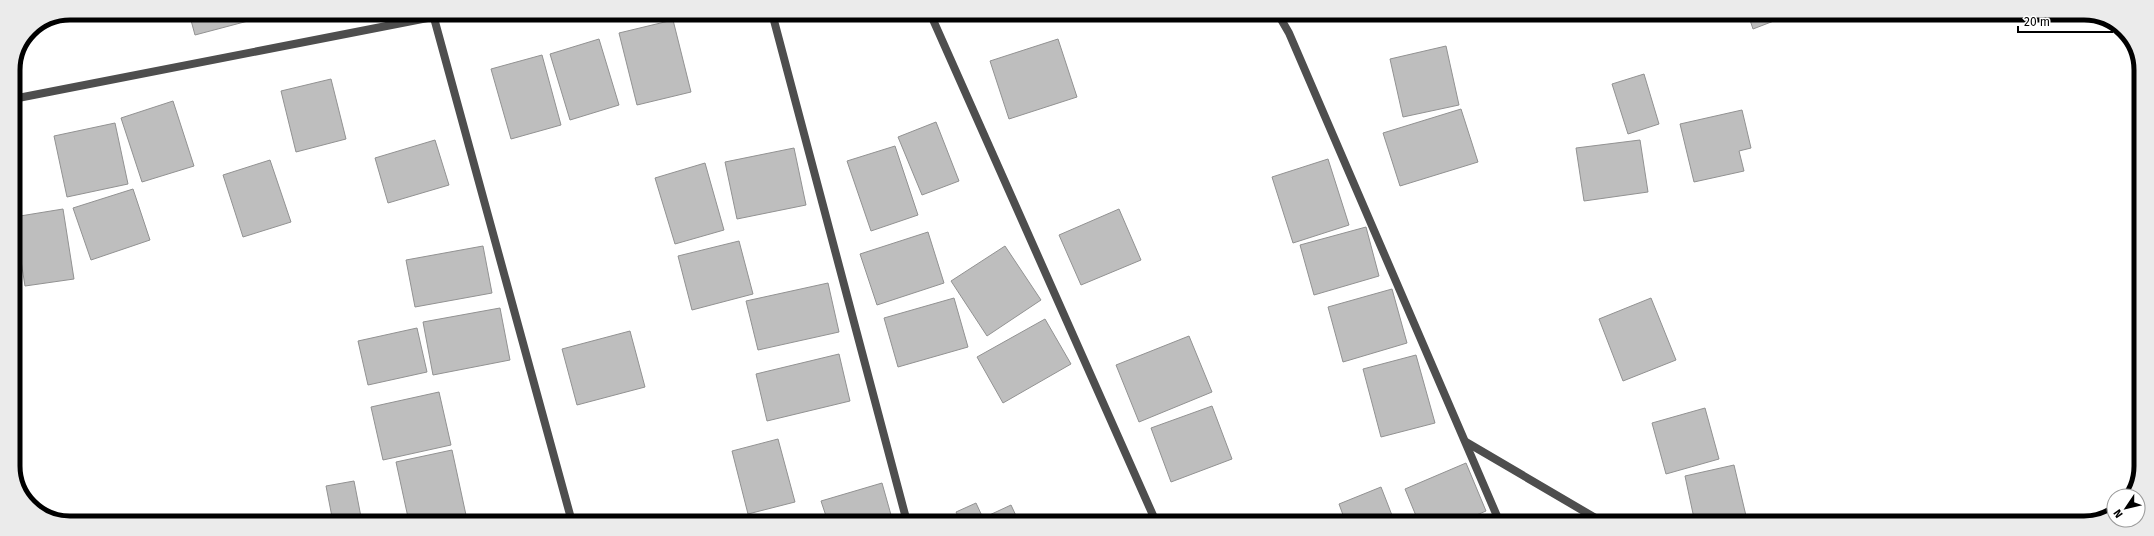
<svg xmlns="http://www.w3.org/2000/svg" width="2154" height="536" viewBox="0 0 2154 536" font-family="'Fira Sans',sans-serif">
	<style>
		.building { fill: #bebebe; stroke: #929292 }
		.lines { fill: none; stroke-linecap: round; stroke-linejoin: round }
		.minor { stroke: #4e4e4e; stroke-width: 8 }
		.rim { fill: none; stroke: #000; stroke-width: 5 }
	</style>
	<rect width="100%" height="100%" fill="#fff"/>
	<!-- building -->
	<g class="building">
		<polygon points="189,13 246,13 248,21 195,35"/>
		<polygon points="403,13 428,13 405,20"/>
		<polygon points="1748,14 1792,14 1753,29"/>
		<polygon points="673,20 691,92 637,105 619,33"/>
		<polygon points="599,39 619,105 570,120 550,54"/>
		<polygon points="1058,39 1077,97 1009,119 990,61"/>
		<polygon points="1446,46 1459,105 1403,117 1390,59"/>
		<polygon points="542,55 561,125 511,139 491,69"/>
		<polygon points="1644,74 1659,124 1628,134 1612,84"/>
		<polygon points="331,79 346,139 296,152 281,91"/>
		<polygon points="173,101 194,166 142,182 121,118"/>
		<polygon points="1461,109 1478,162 1400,186 1383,133"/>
		<polygon points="1742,110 1751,148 1739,151 1744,171 1694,182 1680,124"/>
		<polygon points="936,122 959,181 922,195 898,137"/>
		<polygon points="115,123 128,184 67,197 54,136"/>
		<polygon points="435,140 449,185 388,203 375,158"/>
		<polygon points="1640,140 1648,192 1584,201 1576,148"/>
		<polygon points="895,146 918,215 871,231 847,161"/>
		<polygon points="794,148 806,205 737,219 725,162"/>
		<polygon points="1328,159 1349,225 1293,243 1272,177"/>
		<polygon points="270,160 291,222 243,237 223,175"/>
		<polygon points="705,163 724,230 675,244 655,178"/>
		<polygon points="133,189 150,240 91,260 73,208"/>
		<polygon points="63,209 74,279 25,286 14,217"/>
		<polygon points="1119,209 1141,260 1081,285 1059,235"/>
		<polygon points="1366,227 1379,276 1314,295 1300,245"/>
		<polygon points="928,232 944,283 877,305 860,254"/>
		<polygon points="739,241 753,294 692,310 678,256"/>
		<polygon points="483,246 492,293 415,307 406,260"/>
		<polygon points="1005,246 1041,300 987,336 951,281"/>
		<polygon points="828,283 839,332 758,350 746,301"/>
		<polygon points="1392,289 1407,343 1343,362 1328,307"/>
		<polygon points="954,298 968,347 898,367 884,318"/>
		<polygon points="1651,298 1676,360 1623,381 1599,319"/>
		<polygon points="500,308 510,360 433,375 423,322"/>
		<polygon points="1045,319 1071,364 1003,403 977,357"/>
		<polygon points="417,328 427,372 368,385 358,341"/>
		<polygon points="630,331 645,387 577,405 562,349"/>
		<polygon points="1189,336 1212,392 1139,422 1116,365"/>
		<polygon points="839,354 850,401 767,421 756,374"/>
		<polygon points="1416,355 1435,423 1381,437 1363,369"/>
		<polygon points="439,392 451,445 383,460 371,407"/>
		<polygon points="1212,406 1232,459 1171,482 1151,428"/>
		<polygon points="1705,408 1719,459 1666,474 1652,423"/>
		<polygon points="778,439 795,502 748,514 732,451"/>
		<polygon points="452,450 466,515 431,522 409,522 396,462"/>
		<polygon points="1466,463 1486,511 1458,523 1419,523 1405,489"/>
		<polygon points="1734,465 1747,520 1734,523 1695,523 1685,476"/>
		<polygon points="354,481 362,522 333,522 326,486"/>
		<polygon points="882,483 893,522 828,522 821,501"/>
		<polygon points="1381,487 1395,523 1346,523 1339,504"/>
		<polygon points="976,503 983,518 1011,505 1019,522 961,522 956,512"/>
	</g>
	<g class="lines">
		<!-- minor -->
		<g class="minor">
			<polyline points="772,13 907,522"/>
			<polyline points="930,13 1156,522"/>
			<polyline points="1278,14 1289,33 1500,523"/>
			<polyline points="434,18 572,522"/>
			<polyline points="13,99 453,13"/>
			<polyline points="1466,442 1604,523"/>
		</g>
	</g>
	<!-- crop -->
	<path d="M0 0H2154V536H0ZM70 20H2084A50 50 0 0 1 2134 70V466A50 50 0 0 1 2084 516H70A50 50 0 0 1 20 466V70A50 50 0 0 1 70 20Z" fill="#ebebeb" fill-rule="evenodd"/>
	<path class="rim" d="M70 20H2084A50 50 0 0 1 2134 70V466A50 50 0 0 1 2084 516H70A50 50 0 0 1 20 466V70A50 50 0 0 1 70 20Z"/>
	<!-- north arrow -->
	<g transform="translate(2126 508) rotate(235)"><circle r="19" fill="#ffffff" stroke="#999999"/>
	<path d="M0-3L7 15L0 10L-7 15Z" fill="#000000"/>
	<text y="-6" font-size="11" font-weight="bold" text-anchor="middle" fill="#000000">N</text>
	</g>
	<!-- scale -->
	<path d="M2018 26v6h94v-6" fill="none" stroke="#000000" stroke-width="2"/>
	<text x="2024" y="26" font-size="12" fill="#000000" stroke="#ffffff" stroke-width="3" paint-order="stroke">20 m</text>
</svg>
